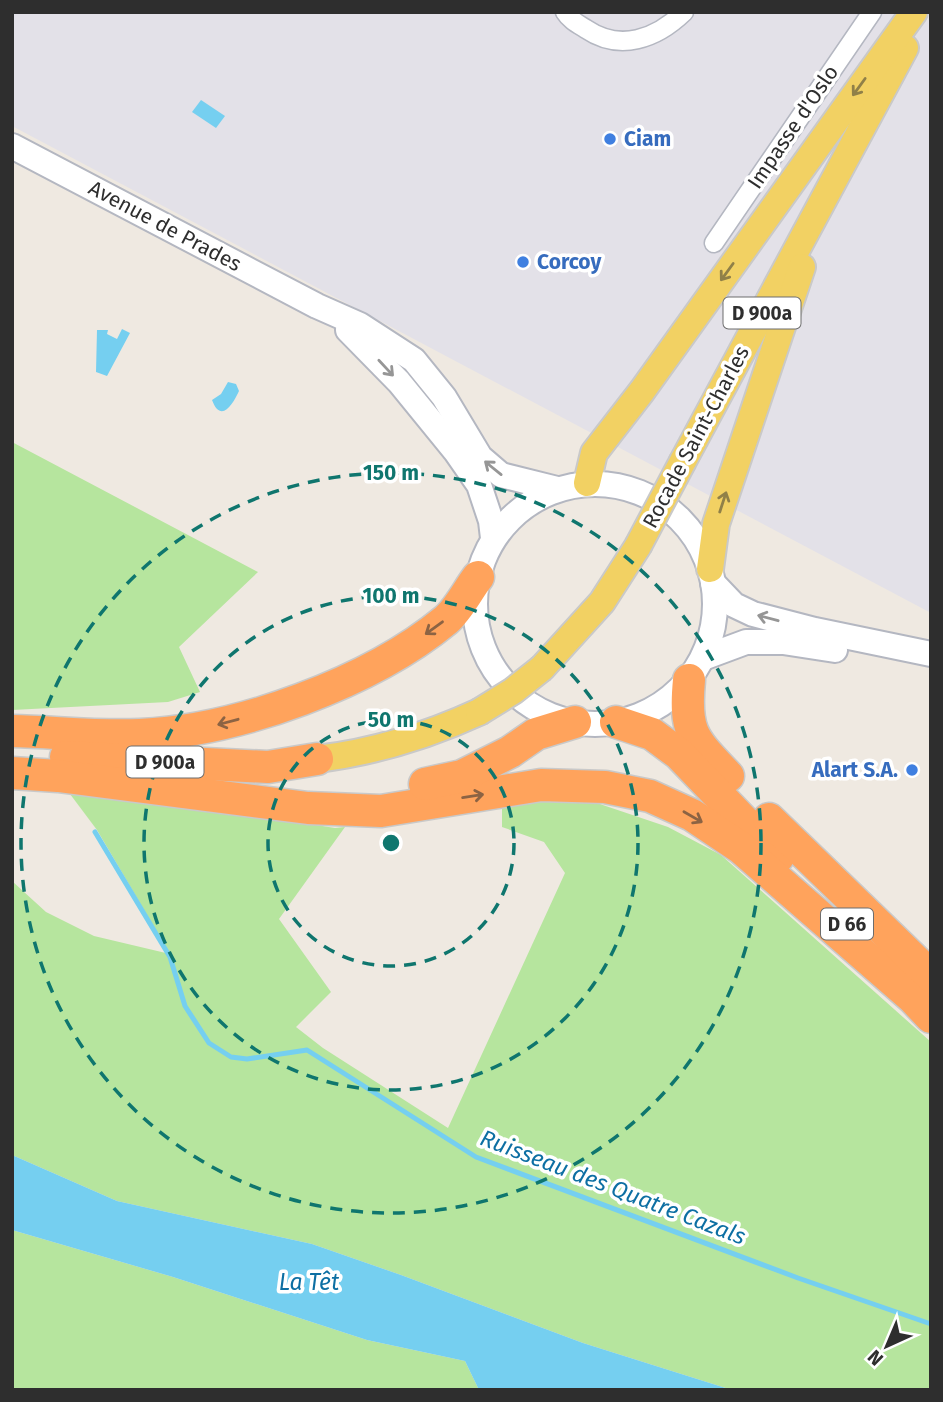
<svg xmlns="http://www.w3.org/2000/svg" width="943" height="1402" viewBox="0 0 943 1402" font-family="'Fira Sans',sans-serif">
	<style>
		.industrial { fill: #e3e1e8 }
		.green { fill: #b6e59e }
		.water { fill: #75cff0 }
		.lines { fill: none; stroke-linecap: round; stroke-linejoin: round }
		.stream { stroke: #75cff0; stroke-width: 5 }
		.street-casing { stroke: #b4b7c1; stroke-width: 21 }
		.secondary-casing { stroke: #b4b7c1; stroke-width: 28 }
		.primary-casing { stroke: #c9c9c9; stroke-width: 30 }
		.highway-casing { stroke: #c9c9c9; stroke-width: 35 }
		.street { stroke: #fff; stroke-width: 18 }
		.secondary { stroke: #fff; stroke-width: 24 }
		.primary { stroke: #f2d163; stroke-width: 26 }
		.highway { stroke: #ffa35c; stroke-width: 32 }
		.primary-bridge-casing { stroke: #c9c9c9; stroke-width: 30; stroke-linecap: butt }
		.primary-bridge { stroke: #f2d163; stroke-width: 26 }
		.oneway { stroke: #908048 }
		.oneway2 { stroke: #969696 }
		.oneway3 { stroke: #8c6343 }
		.ring { fill: none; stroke: #0f766e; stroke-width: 3.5; stroke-dasharray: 12 9 }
		.shop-dot { fill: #3f7fe0; stroke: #fff; stroke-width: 2.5 }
		.labels { text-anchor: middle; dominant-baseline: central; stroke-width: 7; stroke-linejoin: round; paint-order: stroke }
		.shield { fill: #fff; stroke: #6d6d6d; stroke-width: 2 }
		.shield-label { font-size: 19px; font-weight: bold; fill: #2e2e2e }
		.street-label { font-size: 21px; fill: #2e2e2e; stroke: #fff }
		.shop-label { font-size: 21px; font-weight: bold; fill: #366cbe; stroke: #fff; text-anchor: start }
		.water-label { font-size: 23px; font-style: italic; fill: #0d6fa3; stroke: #fff }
		.centre { fill: #0f766e; stroke: #fff; stroke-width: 3.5 }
		.ring-label { font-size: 21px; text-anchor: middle; font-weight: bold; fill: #0f766e; stroke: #fff; stroke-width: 7; stroke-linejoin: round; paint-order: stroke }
	</style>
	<rect width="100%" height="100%" fill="#efe9e1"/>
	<!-- industrial -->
	<polygon class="industrial" points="12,12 931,12 931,613 12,126"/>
	<!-- green -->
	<g class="green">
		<polygon points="12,442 258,572 179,647 200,692 168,702 12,710"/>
		<polygon points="67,790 125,795 335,828 345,827 279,919 331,992 296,1027 323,1048 448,1128 565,873 544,842 502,827 502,803 585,799 668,827 721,855 931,1042 931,1390 732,1390 583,1343 401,1275 312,1244 117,1201 12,1155 12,881 46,912 94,936 170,954 97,830"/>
		<polygon points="12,1230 173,1277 367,1340 465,1361 479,1390 12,1390"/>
	</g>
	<!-- water -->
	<g class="water">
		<polygon points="201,100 225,116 216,128 192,112"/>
		<polygon points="122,329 130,333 107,376 96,372 97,330 108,330 107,334 117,339"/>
		<path d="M228,382L236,384L239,391C233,404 221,424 212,400L221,394Z"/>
		<polygon points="12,1155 117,1201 312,1244 401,1275 583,1343 732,1390 479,1390 465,1361 367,1340 173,1277 12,1230"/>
	</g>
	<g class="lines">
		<!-- stream -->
		<polyline class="stream" points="95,832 170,957 185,1006 209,1043 231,1057 247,1059 307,1050 476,1157 798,1278 931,1324"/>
		<!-- street casing -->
		<g class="street-casing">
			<g id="street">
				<path d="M565,12C570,20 578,24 586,29C620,52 656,39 684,12"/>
				<polyline points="714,243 872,12"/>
			</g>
		</g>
		<!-- secondary casing -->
		<g class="secondary-casing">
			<g id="secondary">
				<polyline points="12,146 317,306 360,325 414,360 444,397 480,457 501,475 557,489"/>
				<polyline points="348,330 399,382 456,452 479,485 491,521 493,538"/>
				<circle cx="595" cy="604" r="120"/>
				<polyline points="713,583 734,605 753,614 815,630 931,654"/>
				<polyline points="703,658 746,642 783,642 835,650"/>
			</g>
		</g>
		<!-- primary casing -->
		<g class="primary-casing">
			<g id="primary">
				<polyline points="683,461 905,48"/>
				<polyline points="587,483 594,453 642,391 914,12"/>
				<polyline points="710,569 716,524 802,267"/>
				<polyline points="542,668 602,602 638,546"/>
				<path d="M317,759C374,752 427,736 479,712"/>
			</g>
		</g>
		<!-- highway casing -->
		<g class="highway-casing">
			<g id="highway">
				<path d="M689,680C684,733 693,739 728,776"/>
				<polyline points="616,722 652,734 679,754 778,857"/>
				<path d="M12,731C55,732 98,737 140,735C238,731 371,682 446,620C459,609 468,590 478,577"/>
				<polyline points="66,757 268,767 317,759"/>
				<polyline points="12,773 58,776 308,808 381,811 541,785 605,787 650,796 692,815 741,848 913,998 931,1017"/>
				<polyline points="425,784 462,776 510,752 536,734 575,722"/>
				<polyline points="769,819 931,976"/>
			</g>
		</g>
		<!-- street -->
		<use href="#street" class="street"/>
		<!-- secondary -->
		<use href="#secondary" class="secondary"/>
		<!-- primary -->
		<use href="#primary" class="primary"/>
		<!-- highway -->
		<use href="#highway" class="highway"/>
		<!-- primary-bridge casing -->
		<g class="primary-bridge-casing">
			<g id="primary-bridge">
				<polyline points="638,546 683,461"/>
				<polyline points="479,712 513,691 542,668"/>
			</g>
		</g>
		<!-- primary-bridge -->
		<use href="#primary-bridge" class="primary-bridge"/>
	</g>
	<!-- one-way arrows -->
	<defs><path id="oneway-shaft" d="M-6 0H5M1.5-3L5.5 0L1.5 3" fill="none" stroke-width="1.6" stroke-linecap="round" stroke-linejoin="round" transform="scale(1.75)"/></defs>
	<g class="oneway">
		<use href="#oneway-shaft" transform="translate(859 87) rotate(126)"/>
		<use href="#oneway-shaft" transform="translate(727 272) rotate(126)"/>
		<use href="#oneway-shaft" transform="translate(723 502) rotate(-72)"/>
	</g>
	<g class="oneway2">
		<use href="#oneway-shaft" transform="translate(386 368) rotate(47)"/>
		<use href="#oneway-shaft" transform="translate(493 468) rotate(-141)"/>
		<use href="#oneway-shaft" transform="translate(768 618) rotate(-165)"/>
	</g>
	<g class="oneway3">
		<use href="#oneway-shaft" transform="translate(434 628) rotate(144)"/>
		<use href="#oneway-shaft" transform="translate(228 722) rotate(165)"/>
		<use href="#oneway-shaft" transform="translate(473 796) rotate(-9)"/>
		<use href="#oneway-shaft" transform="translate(693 817) rotate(30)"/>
	</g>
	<!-- distance rings -->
	<g class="ring">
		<circle cx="391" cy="843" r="123"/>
		<circle cx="391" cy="843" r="247"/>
		<circle cx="391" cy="843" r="370"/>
	</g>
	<!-- markers -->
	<g class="shop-dot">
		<circle cx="610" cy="139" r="7"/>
		<circle cx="523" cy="262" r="7"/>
		<circle cx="912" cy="770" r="7"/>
	</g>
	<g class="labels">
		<!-- shield labels -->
		<g class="shield">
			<rect x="723.5" y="297.5" width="77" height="31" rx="5"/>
			<rect x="126.5" y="746.5" width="77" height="31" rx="5"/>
			<rect x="821" y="908.5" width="52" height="31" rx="5"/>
		</g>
		<g class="shield-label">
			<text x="762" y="313">D 900a</text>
			<text x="165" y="762">D 900a</text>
			<text x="847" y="924">D 66</text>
		</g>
		<!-- street labels -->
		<g class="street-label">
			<text transform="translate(793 127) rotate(-56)">Impasse d'Oslo</text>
			<text transform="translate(165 226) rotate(28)">Avenue de Prades</text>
			<text transform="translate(696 437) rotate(-62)">Rocade Saint-Charles</text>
		</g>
		<!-- shop labels -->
		<g class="shop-label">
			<text x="624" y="139">Ciam</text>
			<text x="537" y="262">Corcoy</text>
			<text x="898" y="770" text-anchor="end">Alart S.A.</text>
		</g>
		<!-- water labels -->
		<g class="water-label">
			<text transform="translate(613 1187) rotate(21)">Ruisseau des Quatre Cazals</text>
			<text x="309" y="1282">La Têt</text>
		</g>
	</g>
	<circle cx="391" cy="843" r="10" class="centre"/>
	<g class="ring-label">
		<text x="391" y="480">150 m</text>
		<text x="391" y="603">100 m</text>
		<text x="391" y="727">50 m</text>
	</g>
	<!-- border -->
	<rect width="943" height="1402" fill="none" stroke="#2e2e2e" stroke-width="28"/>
	<!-- north arrow -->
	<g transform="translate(887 1346) rotate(224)" stroke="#ffffff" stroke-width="5" paint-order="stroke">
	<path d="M0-5L12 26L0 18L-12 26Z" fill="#2e2e2e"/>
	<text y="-10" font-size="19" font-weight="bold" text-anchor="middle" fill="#2e2e2e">N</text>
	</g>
</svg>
